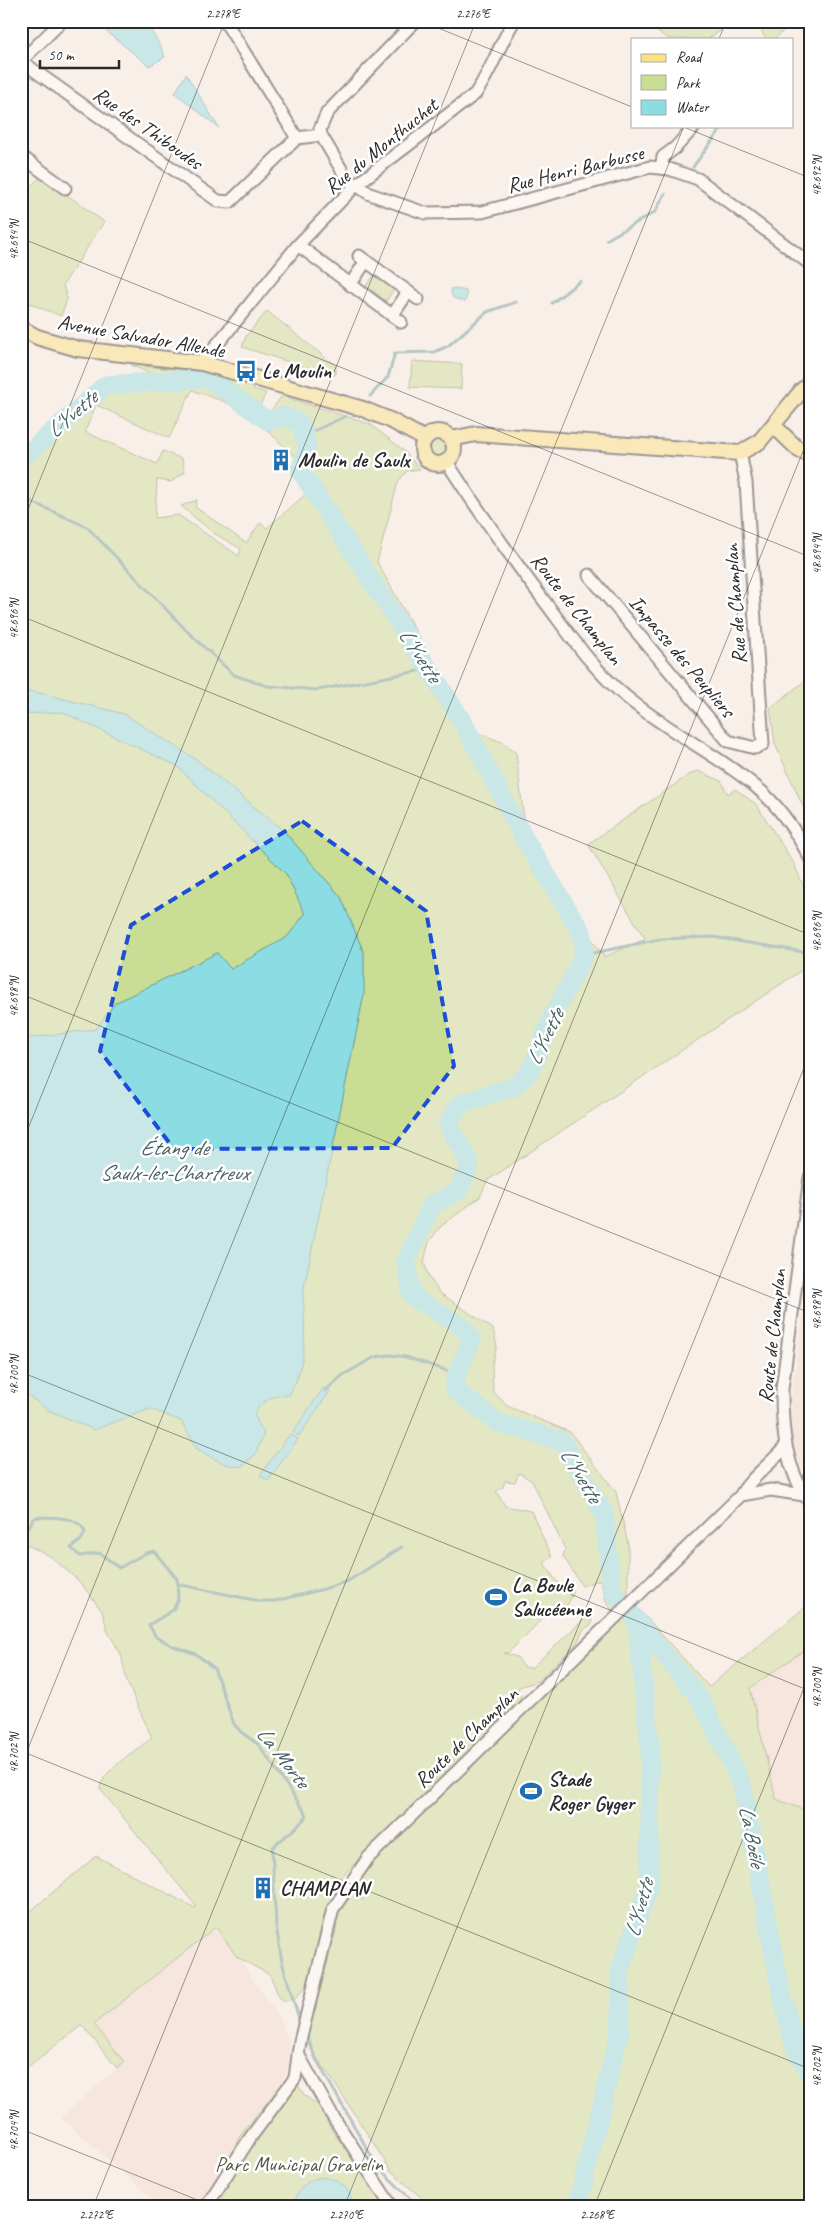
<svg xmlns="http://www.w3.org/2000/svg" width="831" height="2228" viewBox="0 0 831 2228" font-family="Caveat,sans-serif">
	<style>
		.built { fill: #f1dcce }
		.green { fill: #c9de94; stroke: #7a8460 }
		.water { fill: #8cdde3; stroke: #659699 }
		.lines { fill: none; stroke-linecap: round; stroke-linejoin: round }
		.stream { stroke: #659699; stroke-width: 3 }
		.river { stroke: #8cdde3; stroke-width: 19 }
		.minor-casing { stroke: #2b2b2b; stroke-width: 15 }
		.major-casing { stroke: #2b2b2b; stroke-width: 18 }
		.minor { stroke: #fff; stroke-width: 11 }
		.major { stroke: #f8e281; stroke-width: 14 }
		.marked { fill: none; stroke: #1d4ed8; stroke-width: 4; stroke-dasharray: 10 6; stroke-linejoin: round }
		.ticks { fill: none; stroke: #2b2b2b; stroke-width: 1; stroke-opacity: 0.45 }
		.labels { text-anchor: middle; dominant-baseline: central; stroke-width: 5; stroke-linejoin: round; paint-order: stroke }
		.street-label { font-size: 21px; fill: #2b2b2b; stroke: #fff }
		.poi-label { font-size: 21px; font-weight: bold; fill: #2b2b2b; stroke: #fff; text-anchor: start }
		.park-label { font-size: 21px; fill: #525845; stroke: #fff }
		.water-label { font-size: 22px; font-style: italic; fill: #486062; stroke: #fff }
		.neatline { fill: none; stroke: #2b2b2b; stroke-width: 2 }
		.ticks-label { font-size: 12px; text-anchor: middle; fill: #2b2b2b }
	</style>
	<rect width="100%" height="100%" fill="#f9efe9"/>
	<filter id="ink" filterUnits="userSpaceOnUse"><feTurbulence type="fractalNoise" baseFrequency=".02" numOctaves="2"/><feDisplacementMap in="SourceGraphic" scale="10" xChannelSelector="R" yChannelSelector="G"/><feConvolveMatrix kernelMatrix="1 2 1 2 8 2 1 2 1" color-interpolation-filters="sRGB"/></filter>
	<g filter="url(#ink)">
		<!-- built -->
		<g class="built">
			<polygon points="810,1265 810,1480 802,1468 792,1444 791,1400"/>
			<polygon points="810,1646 810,1812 776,1799 750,1688"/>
			<polygon points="217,1927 283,2023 289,2043 289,2064 278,2090 242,2132 202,2207 162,2207 61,2118 124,2062 94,2024"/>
		</g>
		<!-- green -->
		<g class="green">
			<polygon points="640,21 727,21 726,27 708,39 669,39"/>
			<polygon points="756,21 793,21 775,39 766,39"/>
			<polygon points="41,176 104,222 63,285 67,299 61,316 21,300 21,196"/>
			<polygon points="375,274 395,288 386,301 366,286"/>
			<polygon points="267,311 336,366 336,374 332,376 242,347 246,336"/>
			<polygon points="412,361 462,364 461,389 410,387"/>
			<path d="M131,365L208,372L253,386V389L266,393L253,419L233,405L192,390L169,438L96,405L85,432L157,464L163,451L182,459L185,472L171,482L157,480L155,518L178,515L239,556L241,549L212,532L181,506L197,500L195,507L246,543L260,523L267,528L315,486L298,459L260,424L282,396L370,424L403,450L420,469L407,471L398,482L377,562L462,714L478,733L502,742L516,753L525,828L543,868L604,957L645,939L588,844L687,776L698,771L721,781L728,794L735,789L756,804L793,862L810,901V975L802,970L487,1181L480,1197L440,1227L429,1242L424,1262L429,1277L440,1293L493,1329L497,1346L492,1364L493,1391L507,1406L570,1432L616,1492L628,1544V1595L612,1610L607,1604L600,1580L582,1586L563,1556L565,1549L532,1481L519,1473L515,1482L505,1481L503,1487L496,1491L505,1506L531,1511L552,1557L544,1563L562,1589L568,1584L574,1591L566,1608L551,1610L508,1653H504L517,1657L524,1667L531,1668L584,1619L592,1620V1624L583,1630L577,1643L538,1681L519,1687L518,1693L522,1696L519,1702L343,1875L345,1886L363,1900L352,1883L636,1606L709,1687L810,1603V1646L750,1688L776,1799L810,1812V2207H427L423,2199L391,2171L339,2090L306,2042L337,1927L329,1931L324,1962L296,1998L285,2001L279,1997L270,1975L237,1957L216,1927L94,2024L124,2062L117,2068L82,2025L21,2072V1919L96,1856L195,1908L196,1906L100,1789C100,1772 139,1748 152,1738L127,1682L121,1654L108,1632L102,1611L80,1582L50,1556L21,1542V450L92,393L149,373Z"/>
			<circle cx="438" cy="450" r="11"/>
			<polygon points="810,677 810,822 775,744 770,708"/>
			<polygon points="298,2085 305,2096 319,2106 331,2129 387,2207 216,2207 230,2176 233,2150 242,2132 278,2090 294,2091"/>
		</g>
		<!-- water -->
		<g class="water">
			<polygon points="102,21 145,21 161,47 165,57 149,66 101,27"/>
			<polygon points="186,74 219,128 175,93"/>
			<polygon points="452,288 466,291 467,295 465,302 453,298 451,293"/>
			<path d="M21,691L36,692L124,714L197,760L284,831L341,897L364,953V994L303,1293C305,1328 308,1364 289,1395C273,1395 261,1400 254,1415L264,1434L255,1455L241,1467L229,1465L214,1459L197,1449L181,1421L150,1409L94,1430L46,1409L21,1390V1039L96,1029L115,1003L217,953L231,969L287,937L305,914L286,874L177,766L62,712L21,714Z"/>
			<polygon points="324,1387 330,1391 299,1436 293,1432"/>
			<polygon points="290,1434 298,1439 268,1481 260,1475"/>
			<path d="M323,2177C341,2180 351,2188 353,2207H294C296,2189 306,2180 323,2177Z"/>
		</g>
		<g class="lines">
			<!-- stream -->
			<g class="stream">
				<polyline points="693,167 723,126"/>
				<polyline points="606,240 655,212 665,194"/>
				<polyline points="552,303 580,281"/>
				<polyline points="370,396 388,377 395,353 434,352 448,346 487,312 516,302"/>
				<polyline points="305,435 346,416"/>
				<polyline points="21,497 87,527 188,632 234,675 267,686 318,690 429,669"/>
				<polyline points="584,955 660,939 713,937 810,953"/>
				<polyline points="325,1391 343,1375 375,1357 390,1355 406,1357 457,1374"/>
				<path d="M21,1527H29L33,1519L37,1517C53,1518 80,1515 85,1533L81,1540L71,1548L80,1556L100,1553L119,1568L146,1553L154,1551L177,1579L178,1600L173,1610L149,1625L156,1637L173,1646L196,1654L214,1668L234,1724L241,1732L259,1745L307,1815C300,1827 283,1837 272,1848L276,1926L282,1962L300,2022"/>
				<polyline points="177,1584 259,1601 275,1601 324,1589 348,1581 402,1547"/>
				<polyline points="306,2034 316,2059 377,2166 419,2207"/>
			</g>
			<!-- river -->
			<g class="river">
				<path d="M21,459L106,385L208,378L268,421L283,416L300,423C309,445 309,449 300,470L463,722L524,838L582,933L584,955L551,1020L530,1072L513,1087L460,1104L448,1124L470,1164L459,1190L432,1205L406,1261L412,1296L464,1328L472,1340L457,1374L454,1389L498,1423L562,1441L604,1513L612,1590L701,1700L742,1785L781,1991L795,2048L810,2075"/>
				<polyline points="577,2207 620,2031 620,1971 649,1886 650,1745 637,1622"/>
			</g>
			<!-- minor casing -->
			<g class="minor-casing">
				<g id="minor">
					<polyline points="225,21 297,138"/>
					<polyline points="415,21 327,113 320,129 321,135 347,179 356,185 370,194 425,213 482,212 650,167 669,169 698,179 810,264"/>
					<polyline points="21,61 218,201 230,202 297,138 321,135"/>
					<polyline points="21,61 62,21"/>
					<polyline points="21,156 65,188"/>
					<polyline points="661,168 663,157 675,148 695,126"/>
					<polyline points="298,245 401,322"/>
					<polyline points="359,256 418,299"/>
					<polyline points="350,285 366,261"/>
					<polyline points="392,316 408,292"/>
					<path d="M202,363L298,245L356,185L475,94C491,72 499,45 514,21"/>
					<path d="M449,460L450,467C481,515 514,561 548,606C572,638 594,670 624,695C665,730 714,752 755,786C779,805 796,831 810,858"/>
					<polyline points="589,575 728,741 755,748 763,744 746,482 740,453"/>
					<path d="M810,1177L782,1389C782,1431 785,1468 810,1503"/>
					<polyline points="741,1495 771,1490 804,1495"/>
					<polyline points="298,2054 330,2112 392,2207"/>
					<path d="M206,2207L250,2138L295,2078L300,2041L333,1909L368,1858L741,1495C746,1482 774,1461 785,1447"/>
				</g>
			</g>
			<!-- major casing -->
			<g class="major-casing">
				<g id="major">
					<polyline points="21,328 37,337 78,349 202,363 363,409 390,420 425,439"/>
					<polyline points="774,426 799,450 810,455"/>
					<circle cx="438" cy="448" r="16"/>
					<polyline points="451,439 476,434 740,453 759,442 803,389 810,385"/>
				</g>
			</g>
			<!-- minor -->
			<use href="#minor" class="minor"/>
			<!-- major -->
			<use href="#major" class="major"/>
		</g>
	</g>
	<!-- marked area -->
	<path d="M0 0H831V2228H0ZM302,821L426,911L454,1066L392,1148L174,1149L100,1051L131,925Z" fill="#f9efe9" fill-opacity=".55" fill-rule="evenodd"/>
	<path class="marked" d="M302,821L426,911L454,1066L392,1148L174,1149L100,1051L131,925Z"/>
	<!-- ticks -->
	<path class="ticks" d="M421,21L632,107M719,39L726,21M681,126L810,178M21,238L810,557M21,527L225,21M21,616L810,935M21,994L810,1313M21,1146L476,21M21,1372L810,1691M21,1751L810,2069M21,1766L684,126M21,2129L215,2207M93,2207L810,434M344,2207L810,1053M594,2207L810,1673"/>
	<!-- icons -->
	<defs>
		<g id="bus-bare" transform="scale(1.725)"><path d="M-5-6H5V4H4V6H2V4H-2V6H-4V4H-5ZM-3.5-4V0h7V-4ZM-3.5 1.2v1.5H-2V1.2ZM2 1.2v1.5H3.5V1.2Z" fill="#1f6fb2" stroke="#fff" stroke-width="2.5" paint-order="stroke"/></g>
		<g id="building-bare" transform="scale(1.725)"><path d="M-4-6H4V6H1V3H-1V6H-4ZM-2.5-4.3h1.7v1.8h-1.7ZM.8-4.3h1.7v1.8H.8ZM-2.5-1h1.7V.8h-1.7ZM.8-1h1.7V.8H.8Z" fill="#1f6fb2" stroke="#fff" stroke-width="2.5" paint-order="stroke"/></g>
		<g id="stadium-bare" transform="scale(1.725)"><path d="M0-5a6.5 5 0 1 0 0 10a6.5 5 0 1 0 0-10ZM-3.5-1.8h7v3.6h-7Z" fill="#1f6fb2" stroke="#fff" stroke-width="2.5" paint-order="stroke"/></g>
	</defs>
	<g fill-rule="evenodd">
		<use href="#bus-bare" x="246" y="371"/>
		<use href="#building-bare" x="281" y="460"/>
		<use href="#stadium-bare" x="496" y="1597"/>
		<use href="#stadium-bare" x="531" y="1791"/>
		<use href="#building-bare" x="263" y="1888"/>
	</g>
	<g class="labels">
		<!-- street labels -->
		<g class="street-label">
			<text transform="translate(148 128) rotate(35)">Rue des Thiboudes</text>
			<text transform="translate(381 146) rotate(-39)">Rue du Monthuchet</text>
			<text transform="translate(575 169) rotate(-14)">Rue Henri Barbusse</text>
			<text transform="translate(141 336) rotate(10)">Avenue Salvador Allende</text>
			<text transform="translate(735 604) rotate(-94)">Rue de Champlan</text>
			<text transform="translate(577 609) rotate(52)">Route de Champlan</text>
			<text transform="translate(682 656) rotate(50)">Impasse des Peupliers</text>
			<text transform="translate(772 1336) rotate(-84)">Route de Champlan</text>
			<text transform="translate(466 1737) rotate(-44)">Route de Champlan</text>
		</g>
		<!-- poi labels -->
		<g class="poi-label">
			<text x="262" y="371">Le Moulin</text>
			<text x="298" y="460">Moulin de Saulx</text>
			<text x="512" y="1585">La Boule<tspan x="512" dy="24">Salucéenne</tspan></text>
			<text x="548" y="1779">Stade<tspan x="548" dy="24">Roger Gyger</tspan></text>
			<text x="280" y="1888">CHAMPLAN</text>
		</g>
		<!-- park labels -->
		<g class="park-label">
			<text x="299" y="2164">Parc Municipal Gravelin</text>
		</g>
		<!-- water labels -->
		<g class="water-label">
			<text transform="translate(72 414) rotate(-41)">L'Yvette</text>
			<text transform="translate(420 655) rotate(57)">L'Yvette</text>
			<text transform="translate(545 1037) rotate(-64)">L'Yvette</text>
			<text x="174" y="1148">Étang de<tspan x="174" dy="25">Saulx-les-Chartreux</tspan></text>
			<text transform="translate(581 1475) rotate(59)">L'Yvette</text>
			<text transform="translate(283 1757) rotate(52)">La Morte</text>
			<text transform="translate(752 1836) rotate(79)">La Boële</text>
			<text transform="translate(639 1908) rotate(-75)">L'Yvette</text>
		</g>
	</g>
	<!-- margin -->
	<rect width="831" height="2228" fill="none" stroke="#fff" stroke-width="55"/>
	<!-- legend -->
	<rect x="631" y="38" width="162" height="90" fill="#ffffff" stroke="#aaaaaa"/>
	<rect x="641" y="54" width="25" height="8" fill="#f8e281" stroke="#aaaaaa"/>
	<text x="676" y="62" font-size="15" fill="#2b2b2b">Road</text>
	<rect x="641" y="75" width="25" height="15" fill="#c9de94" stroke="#aaaaaa"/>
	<text x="676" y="88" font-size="15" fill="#2b2b2b">Park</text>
	<rect x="641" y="100" width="25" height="15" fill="#8cdde3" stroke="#aaaaaa"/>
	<text x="676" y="112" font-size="15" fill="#2b2b2b">Water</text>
	<!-- scale -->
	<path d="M40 60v8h79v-8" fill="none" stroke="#2b2b2b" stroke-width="2.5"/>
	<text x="48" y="60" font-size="15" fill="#2b2b2b" stroke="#ffffff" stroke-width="4" paint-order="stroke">50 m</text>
	<rect x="28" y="28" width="776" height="2172" class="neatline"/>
	<g class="ticks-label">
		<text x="223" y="18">2.278°E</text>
		<text x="473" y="18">2.276°E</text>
		<text transform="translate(817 176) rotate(-90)" y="4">48.692°N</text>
		<text transform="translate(14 240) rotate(-90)" y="4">48.694°N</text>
		<text transform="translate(817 554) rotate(-90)" y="4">48.694°N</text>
		<text transform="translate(14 619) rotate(-90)" y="4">48.696°N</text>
		<text transform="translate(817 932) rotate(-90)" y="4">48.696°N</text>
		<text transform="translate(14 997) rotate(-90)" y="4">48.698°N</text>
		<text transform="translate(817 1310) rotate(-90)" y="4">48.698°N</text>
		<text transform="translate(14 1375) rotate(-90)" y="4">48.700°N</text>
		<text transform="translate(817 1688) rotate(-90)" y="4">48.700°N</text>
		<text transform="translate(14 1753) rotate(-90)" y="4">48.702°N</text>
		<text transform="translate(817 2067) rotate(-90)" y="4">48.702°N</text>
		<text transform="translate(14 2131) rotate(-90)" y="4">48.704°N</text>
		<text x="96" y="2219">2.272°E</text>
		<text x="346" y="2219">2.270°E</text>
		<text x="597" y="2219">2.268°E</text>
	</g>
</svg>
